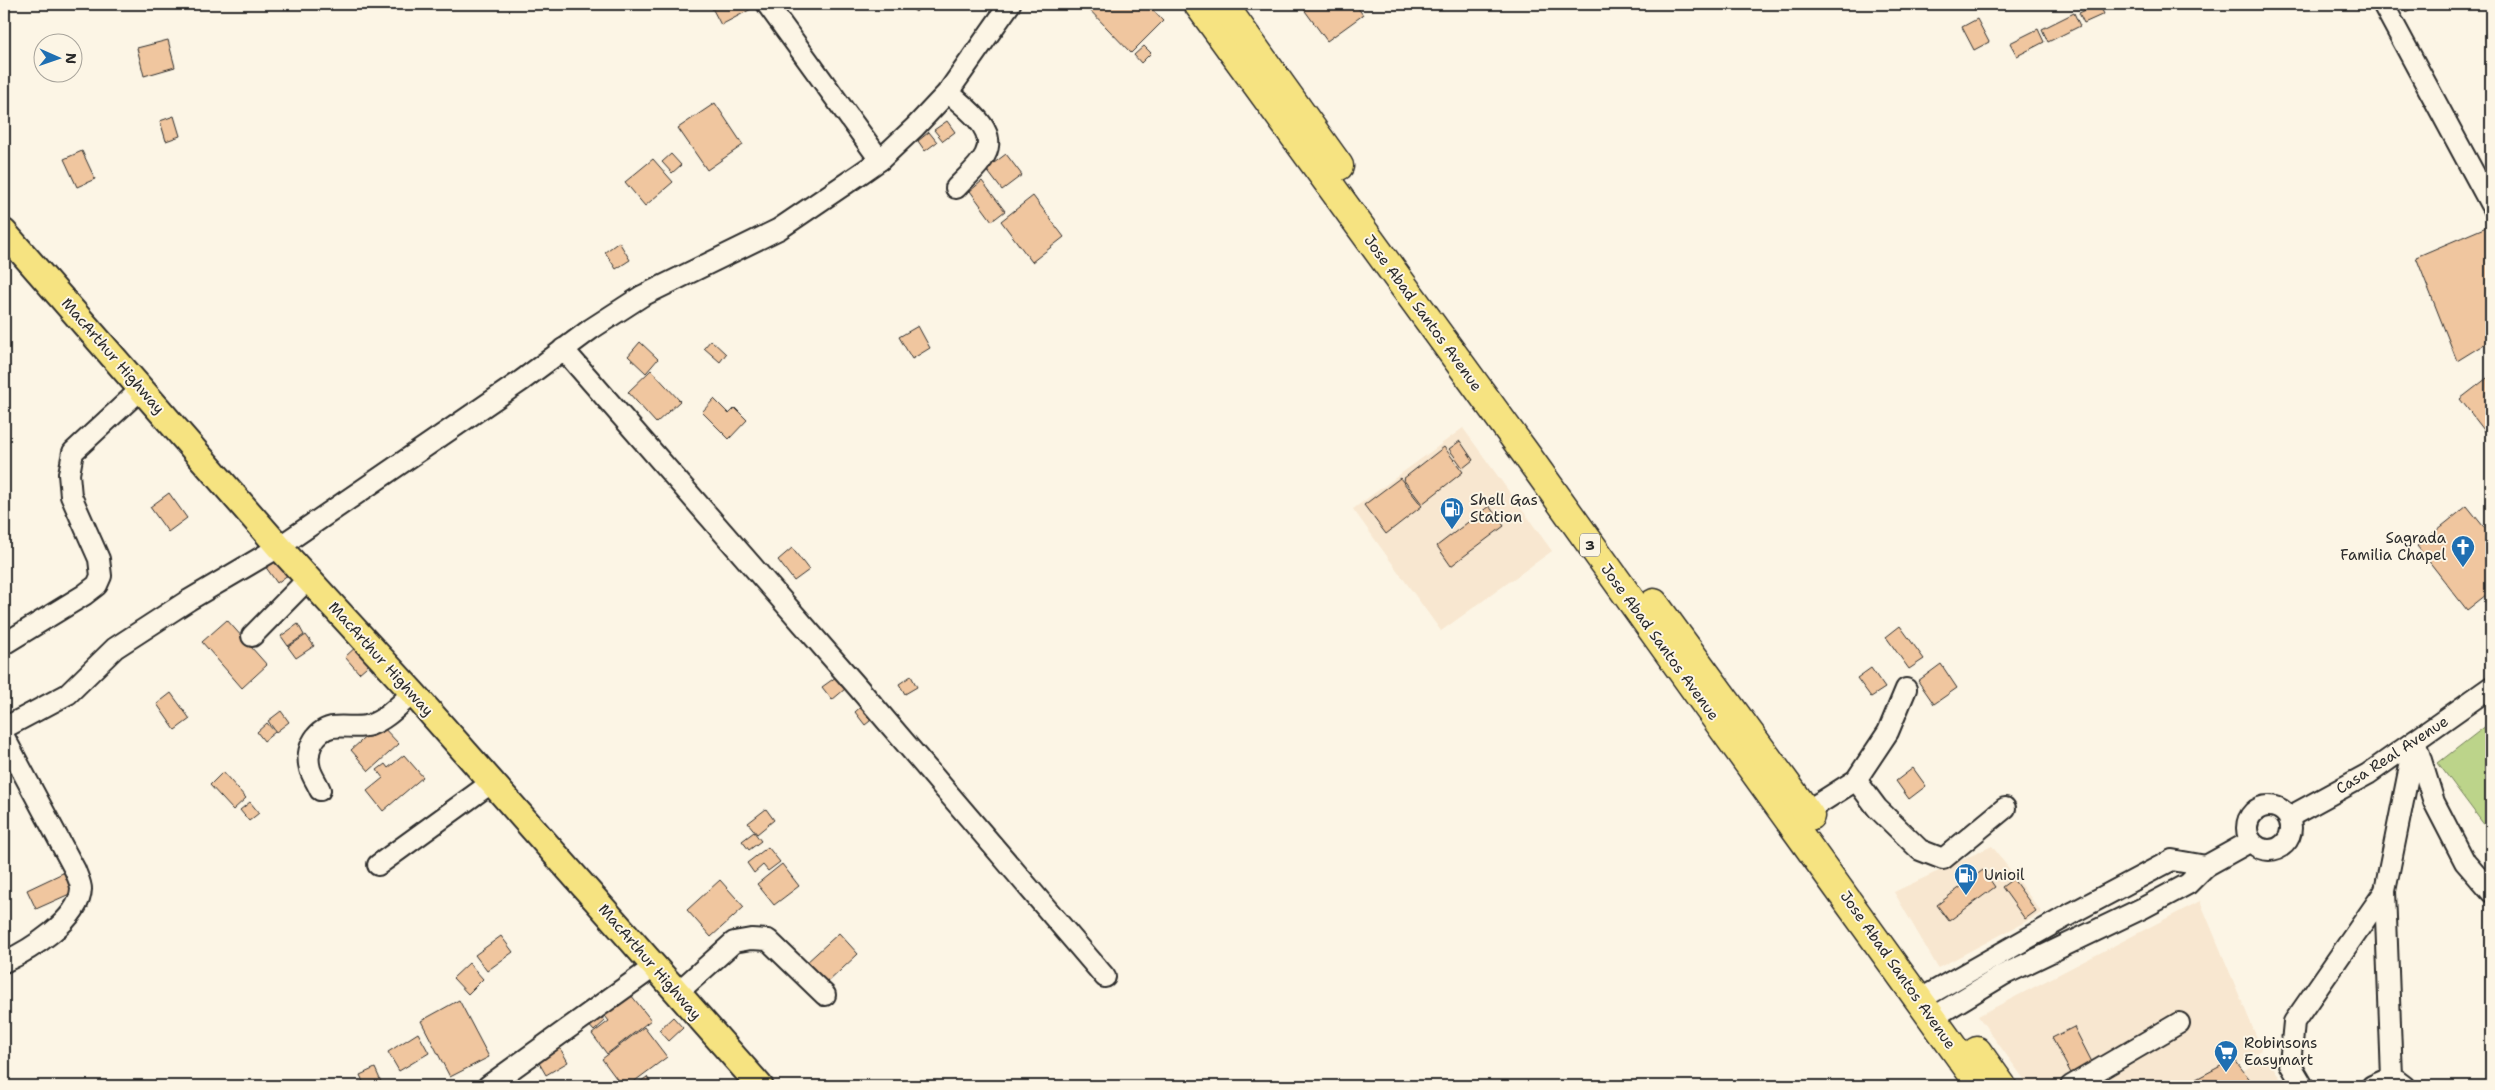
<svg xmlns="http://www.w3.org/2000/svg" width="2495" height="1090" viewBox="0 0 2495 1090" font-family="'Shantell Sans',sans-serif">
	<style>
		.built { fill: #f8e7d0 }
		.green { fill: #bcd48a; stroke: #74805a }
		.building { fill: #f0c69f; stroke: #2b2b2b }
		.lines { fill: none; stroke-linecap: round; stroke-linejoin: round }
		.minor-casing { stroke: #2b2b2b; stroke-width: 24 }
		.major-casing { stroke: #2b2b2b; stroke-width: 29 }
		.highway-casing { stroke: #2b2b2b; stroke-width: 31 }
		.minor { stroke: #fcf5e5; stroke-width: 20 }
		.major { stroke: #f6e381; stroke-width: 25 }
		.highway { stroke: #f6e381; stroke-width: 28 }
		.labels { text-anchor: middle; dominant-baseline: central; stroke-width: 4; stroke-linejoin: round; paint-order: stroke }
		.shield { fill: #fcf5e5; stroke: #6a6863; stroke-width: 1 }
		.shield-label { font-size: 14px; font-weight: bold; fill: #2b2b2b }
		.street-label { font-size: 15px; fill: #2b2b2b; stroke: #fcf5e5 }
		.poi-label { font-size: 15px; fill: #2b2b2b; stroke: #fcf5e5; text-anchor: start }
	</style>
	<rect width="100%" height="100%" fill="#fcf5e5"/>
	<filter id="ink" filterUnits="userSpaceOnUse"><feTurbulence type="fractalNoise" baseFrequency=".02" numOctaves="2"/><feDisplacementMap in="SourceGraphic" scale="10" xChannelSelector="R" yChannelSelector="G"/><feConvolveMatrix kernelMatrix="1 2 1 2 8 2 1 2 1" color-interpolation-filters="sRGB"/></filter>
	<g filter="url(#ink)">
		<!-- built -->
		<g class="built">
			<polygon points="1463,428 1552,551 1441,631 1353,509"/>
			<polygon points="1992,846 2042,913 1938,968 1894,892"/>
			<polygon points="2200,901 2262,1050 2201,1086 2029,1086 1978,1016"/>
			<polygon points="2267,1057 2285,1086 2216,1086"/>
		</g>
		<!-- green -->
		<polygon class="green" points="2491,722 2491,834 2438,763"/>
		<!-- building -->
		<g class="building">
			<polygon points="710,4 751,4 753,8 721,25"/>
			<polygon points="906,4 924,4 916,12"/>
			<polygon points="1084,4 1147,4 1163,21 1131,53"/>
			<polygon points="1300,4 1355,4 1363,15 1327,41"/>
			<polygon points="2099,4 2104,14 2084,23 2079,13"/>
			<polygon points="2402,4 2419,4 2406,12"/>
			<polygon points="2074,13 2080,26 2048,42 2042,29"/>
			<polygon points="1977,19 1989,42 1974,50 1962,27"/>
			<polygon points="2038,29 2044,42 2017,56 2010,43"/>
			<polygon points="168,40 175,67 144,76 137,48"/>
			<polygon points="1144,46 1151,53 1141,63 1134,55"/>
			<polygon points="715,103 743,145 707,170 678,128"/>
			<polygon points="174,116 180,136 166,141 160,121"/>
			<polygon points="947,121 955,132 943,141 934,130"/>
			<polygon points="929,132 937,142 925,151 918,141"/>
			<polygon points="82,151 95,179 77,187 64,159"/>
			<polygon points="671,154 681,165 672,173 662,162"/>
			<polygon points="1006,154 1022,175 1002,190 986,169"/>
			<polygon points="653,159 673,182 645,206 625,182"/>
			<polygon points="982,181 1005,211 992,221 970,191"/>
			<polygon points="1033,196 1064,237 1032,262 1001,221"/>
			<polygon points="2491,225 2491,340 2457,361 2416,257"/>
			<polygon points="619,242 630,260 616,269 605,252"/>
			<polygon points="918,326 930,348 912,359 899,337"/>
			<polygon points="711,340 726,354 720,362 704,348"/>
			<polygon points="640,342 658,359 646,373 628,356"/>
			<polygon points="651,370 680,401 656,423 628,392"/>
			<polygon points="2491,375 2491,439 2460,399"/>
			<polygon points="714,399 729,414 735,408 747,420 729,439 702,412"/>
			<polygon points="1460,441 1473,460 1463,468 1449,449"/>
			<polygon points="1444,447 1463,472 1422,504 1403,479"/>
			<polygon points="1400,478 1422,506 1386,534 1364,505"/>
			<polygon points="169,493 187,518 168,532 150,507"/>
			<polygon points="1489,506 1504,526 1451,566 1437,546"/>
			<polygon points="2467,506 2491,536 2491,591 2467,610 2417,546"/>
			<polygon points="792,548 809,570 794,581 778,560"/>
			<polygon points="277,557 289,574 277,583 265,566"/>
			<polygon points="227,620 267,665 242,688 202,642"/>
			<polygon points="298,624 304,635 288,646 281,636"/>
			<polygon points="1900,626 1924,659 1909,669 1886,637"/>
			<polygon points="306,635 314,646 296,658 288,647"/>
			<polygon points="359,644 373,661 359,673 345,657"/>
			<polygon points="1941,664 1957,688 1934,704 1918,681"/>
			<polygon points="1871,668 1885,688 1871,697 1857,678"/>
			<polygon points="911,676 917,687 905,694 899,684"/>
			<polygon points="836,677 845,689 832,700 822,687"/>
			<polygon points="171,693 190,719 175,730 157,704"/>
			<polygon points="865,703 875,717 865,725 855,712"/>
			<polygon points="281,711 289,722 276,732 268,721"/>
			<polygon points="267,723 275,732 264,741 257,732"/>
			<polygon points="380,724 399,744 369,771 351,750"/>
			<polygon points="404,755 423,777 383,811 367,791 383,778 377,770 385,764 388,768"/>
			<polygon points="1913,768 1926,786 1909,799 1896,781"/>
			<polygon points="223,772 246,798 233,810 210,785"/>
			<polygon points="250,802 259,813 249,821 240,810"/>
			<polygon points="766,809 774,820 757,834 748,823"/>
			<polygon points="754,832 761,841 749,850 742,841"/>
			<polygon points="768,847 780,862 768,871 763,865 754,873 747,863"/>
			<polygon points="782,864 799,886 774,905 757,884"/>
			<polygon points="1983,870 1995,887 1949,921 1937,905"/>
			<polygon points="65,872 74,892 36,909 27,890"/>
			<polygon points="2013,879 2036,911 2025,919 2002,887"/>
			<polygon points="720,880 744,907 711,937 687,910"/>
			<polygon points="839,933 858,954 826,984 806,963"/>
			<polygon points="501,936 513,952 487,971 475,955"/>
			<polygon points="469,963 483,979 468,994 453,978"/>
			<polygon points="627,990 651,1020 607,1054 592,1034 609,1021 601,1011"/>
			<polygon points="459,1000 489,1057 450,1077 421,1021"/>
			<polygon points="597,1012 605,1021 594,1031 586,1022"/>
			<polygon points="673,1017 683,1028 669,1041 659,1030"/>
			<polygon points="644,1027 667,1057 628,1086 622,1086 602,1059"/>
			<polygon points="2074,1027 2093,1064 2072,1075 2052,1038"/>
			<polygon points="418,1033 429,1053 399,1071 388,1052"/>
			<polygon points="557,1043 568,1062 546,1075 535,1056"/>
			<polygon points="2234,1059 2255,1086 2183,1086"/>
			<polygon points="375,1068 383,1086 365,1086 360,1075"/>
			<polygon points="647,1077 653,1086 634,1086"/>
		</g>
		<g class="lines">
			<!-- minor casing -->
			<g class="minor-casing">
				<g id="minor">
					<polyline points="767,4 880,160"/>
					<polyline points="2383,4 2491,205"/>
					<path d="M948,92C964,107 999,129 985,155C979,167 965,178 956,188"/>
					<polyline points="563,349 855,684 1105,977"/>
					<polyline points="252,636 308,579"/>
					<polyline points="4,644 84,595 97,585 101,576 99,559 71,496 69,474 73,452 141,389"/>
					<polyline points="4,728 68,694 115,648 189,600 279,547 521,381 591,329 642,296 779,229 860,174 880,160 915,127 948,92 1010,4"/>
					<path d="M4,737L75,870C77,876 81,883 81,889C80,920 28,951 4,962"/>
					<polyline points="2416,744 2434,802 2465,862 2491,892"/>
					<polyline points="1856,780 1877,808 1920,850 1943,859 2005,808"/>
					<path d="M320,790C317,783 312,776 310,769C305,751 314,731 332,727C345,725 358,729 370,725C387,719 400,704 413,693"/>
					<circle cx="2269" cy="828" r="22"/>
					<polyline points="2289,817 2368,774 2491,687"/>
					<polyline points="1796,818 1856,780 1888,732 1906,689"/>
					<polyline points="378,865 491,783"/>
					<polyline points="677,993 734,942 751,939 768,940 825,995"/>
					<polyline points="1919,1000 2074,912 2172,860 2206,866"/>
					<polyline points="1932,1018 2003,975 2143,908 2188,884 2206,866 2251,841"/>
					<polyline points="2392,1077 2385,891 2415,741"/>
					<polyline points="488,1086 655,966"/>
					<polyline points="2071,1086 2179,1023"/>
					<polyline points="2303,1086 2290,1064 2294,1022 2385,891"/>
					<polyline points="2372,1086 2392,1077 2404,1086"/>
				</g>
			</g>
			<!-- major casing -->
			<g class="major-casing">
				<polyline id="major" points="4,232 279,547 413,693 760,1086"/>
			</g>
			<!-- highway casing -->
			<g class="highway-casing">
				<g id="highway">
					<path d="M1198,4C1306,154 1417,303 1526,454C1677,665 1829,876 1981,1086"/>
					<polyline points="1223,4 1339,166"/>
					<polyline points="1654,603 1810,816"/>
					<polyline points="1977,1051 2002,1086"/>
				</g>
			</g>
			<!-- minor -->
			<use href="#minor" class="minor"/>
			<!-- major -->
			<use href="#major" class="major"/>
			<!-- highway -->
			<use href="#highway" class="highway"/>
		</g>
	</g>
	<!-- icons -->
	<defs>
		<g id="fuel-pin" transform="scale(1.25)"><path d="M0 17L-7.5 6A9.5 9.5 0 1 1 7.5 6Z" fill="#1f6fb2" stroke="#fcf5e5"/><path d="M-5.5-6h7V0h2V4h1.3V-2.5L3-4.5l.8-.8L6-3V5H2.5V1h-1V6h-7ZM-4.2-4.7v3.2H.2V-4.7Z" fill="#fff"/></g>
		<g id="church-pin" transform="scale(1.25)"><path d="M0 17L-7.5 6A9.5 9.5 0 1 1 7.5 6Z" fill="#1f6fb2" stroke="#fcf5e5"/><path d="M-1.2-6h2.4v3.5h3.3v2.4h-3.3V6h-2.4V-.1h-3.3v-2.4h3.3Z" fill="#fff"/></g>
		<g id="supermarket-pin" transform="scale(1.25)"><path d="M0 17L-7.5 6A9.5 9.5 0 1 1 7.5 6Z" fill="#1f6fb2" stroke="#fcf5e5"/><path d="M-6-5.5h2.5l.6 2H6L4.5 2H-2.5L-4.4-4H-6ZM-1.5 3.2a1.3 1.3 0 1 0 .1 0ZM3 3.2a1.3 1.3 0 1 0 .1 0Z" fill="#fff"/></g>
	</defs>
	<g fill-rule="evenodd">
		<use href="#fuel-pin" x="1452" y="509"/>
		<use href="#church-pin" x="2463" y="547"/>
		<use href="#fuel-pin" x="1966" y="875"/>
		<use href="#supermarket-pin" x="2226" y="1052"/>
	</g>
	<g class="labels">
		<!-- shield labels -->
		<rect class="shield" x="1580" y="533.5" width="20" height="23" rx="4"/>
		<g class="shield-label">
			<text x="1590" y="545">3</text>
		</g>
		<!-- street labels -->
		<g class="street-label">
			<text transform="translate(1423 313) rotate(54)">Jose Abad Santos Avenue</text>
			<text transform="translate(113 356) rotate(49)">MacArthur Highway</text>
			<text transform="translate(1660 642) rotate(54)">Jose Abad Santos Avenue</text>
			<text transform="translate(381 659) rotate(48)">MacArthur Highway</text>
			<text transform="translate(2392 755) rotate(-33)">Casa Real Avenue</text>
			<text transform="translate(650 962) rotate(49)">MacArthur Highway</text>
			<text transform="translate(1898 970) rotate(55)">Jose Abad Santos Avenue</text>
		</g>
		<!-- poi labels -->
		<g class="poi-label">
			<text x="1470" y="500">Shell Gas<tspan x="1470" dy="17">Station</tspan></text>
			<text x="2446" y="538" text-anchor="end">Sagrada<tspan x="2446" dy="17">Familia Chapel</tspan></text>
			<text x="1984" y="875">Unioil</text>
			<text x="2244" y="1043">Robinsons<tspan x="2244" dy="17">Easymart</tspan></text>
		</g>
	</g>
	<!-- margin -->
	<rect width="2495" height="1090" fill="none" stroke="#fcf5e5" stroke-width="20"/>
	<rect x="10" y="10" width="2475" height="1070" fill="none" stroke="#2b2b2b" stroke-width="2" filter="url(#ink)"/>
	<!-- north arrow -->
	<g transform="translate(58 58) rotate(92)"><circle r="24" fill="#fcf5e5" stroke="#a8a49b"/>
	<path d="M0-4L9 19L0 12L-9 19Z" fill="#1f6fb2"/>
	<text y="-8" font-size="14" font-weight="bold" text-anchor="middle" fill="#2b2b2b">N</text>
	</g>
</svg>
